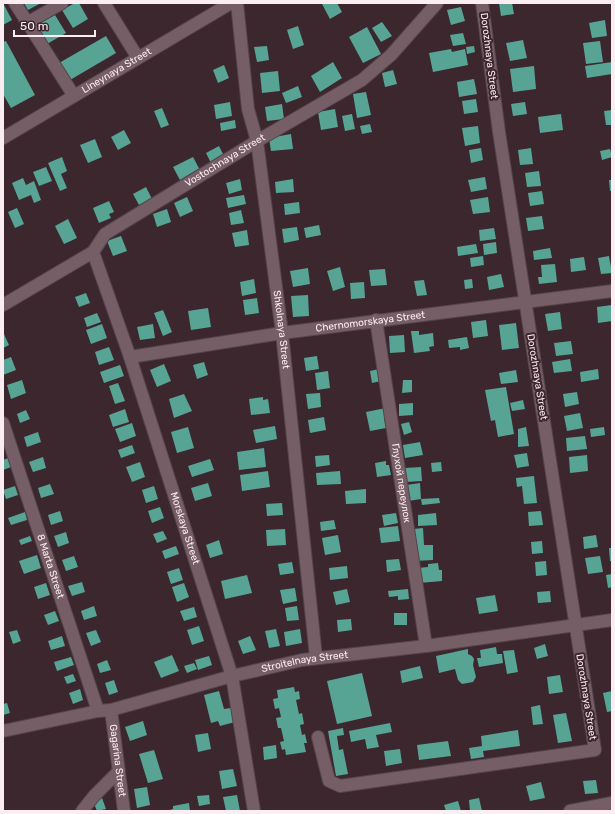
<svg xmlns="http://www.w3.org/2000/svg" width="615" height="814" viewBox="0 0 615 814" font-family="Rubik,sans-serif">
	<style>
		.building { fill: #57a495 }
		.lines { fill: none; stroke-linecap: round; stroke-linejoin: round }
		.minor-casing { stroke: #56444c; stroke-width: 14 }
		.minor { stroke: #765e66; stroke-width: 12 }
		.labels { text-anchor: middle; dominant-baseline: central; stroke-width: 4; stroke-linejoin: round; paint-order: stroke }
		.street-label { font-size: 10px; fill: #fcedf2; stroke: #3c272f }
	</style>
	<rect width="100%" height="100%" fill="#3c272f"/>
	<!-- building -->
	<g class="building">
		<polygon points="3,3 12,20 3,25"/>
		<polygon points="24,3 41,3 28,10"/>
		<polygon points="75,3 79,3 88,19 73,28 62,10"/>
		<polygon points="324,3 337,3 342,12 330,19 322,4"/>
		<polygon points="499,3 512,3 514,14 501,16"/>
		<polygon points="461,7 465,21 451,25 447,10"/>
		<polygon points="55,15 66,33 47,44 37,25"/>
		<polygon points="605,20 607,36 592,38 589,23"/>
		<polygon points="382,22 392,36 381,42 372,28"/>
		<polygon points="298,26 304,45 293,49 287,30"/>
		<polygon points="367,27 381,54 363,63 349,37"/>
		<polygon points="463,33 466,44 453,46 450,35"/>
		<polygon points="106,36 116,53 70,80 59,63"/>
		<polygon points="523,40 527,58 510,61 506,43"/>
		<polygon points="6,41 35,95 11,108 3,94 3,42"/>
		<polygon points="600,41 603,62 586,64 583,43"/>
		<polygon points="267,46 269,60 257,62 254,47"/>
		<polygon points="474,46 475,52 467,54 466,47"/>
		<polygon points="451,49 452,52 465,49 468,65 433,72 429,53"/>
		<polygon points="333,62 342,78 320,92 311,76"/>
		<polygon points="612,62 612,74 587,78 585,66"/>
		<polygon points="224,65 229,78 218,83 213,70"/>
		<polygon points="534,66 536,89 513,92 510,69"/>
		<polygon points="393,70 397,84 385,87 382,73"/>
		<polygon points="278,71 280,91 262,93 260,73"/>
		<polygon points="474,79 477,94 459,97 457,82"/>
		<polygon points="298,86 302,97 286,103 282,93"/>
		<polygon points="366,92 371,115 357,118 353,94"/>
		<polygon points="476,99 478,112 464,114 462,101"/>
		<polygon points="230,102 232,116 216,119 214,105"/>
		<polygon points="525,102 527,114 513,116 511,104"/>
		<polygon points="282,104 284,119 267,121 265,107"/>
		<polygon points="162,108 169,125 161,128 154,111"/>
		<polygon points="335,109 338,127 321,130 318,112"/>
		<polygon points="612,110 612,125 606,125 604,111"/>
		<polygon points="352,114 355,129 345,131 342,116"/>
		<polygon points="561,114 563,130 540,133 538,117"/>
		<polygon points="235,120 236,128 221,131 220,123"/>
		<polygon points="370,124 372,132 362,134 360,126"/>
		<polygon points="478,126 480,143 465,146 462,128"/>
		<polygon points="124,130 131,143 118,150 111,137"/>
		<polygon points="291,134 293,149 271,151 269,138"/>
		<polygon points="95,139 102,157 88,163 80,145"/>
		<polygon points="219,146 225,158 212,165 206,153"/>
		<polygon points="481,148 483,160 471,163 469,150"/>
		<polygon points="531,148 533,164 520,165 518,150"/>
		<polygon points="610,149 612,157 602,160 600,151"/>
		<polygon points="62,157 67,171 61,174 67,188 60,191 48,163"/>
		<polygon points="193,157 201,172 193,176 192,173 180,180 173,167"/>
		<polygon points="46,167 52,181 39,186 33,172"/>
		<polygon points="539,171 541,186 527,187 525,173"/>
		<polygon points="485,177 487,189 471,192 468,180"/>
		<polygon points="23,178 26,185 34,181 41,200 34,203 31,195 19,200 12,183"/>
		<polygon points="240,179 242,190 229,194 226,183"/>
		<polygon points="293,179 294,192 276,193 275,182"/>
		<polygon points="609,180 612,180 612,191 610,191"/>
		<polygon points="146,187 152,199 139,205 133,194"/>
		<polygon points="542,191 544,204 530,206 528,193"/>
		<polygon points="244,195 246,204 228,208 226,198"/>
		<polygon points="187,197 193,211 180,217 174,203"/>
		<polygon points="488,197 490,212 473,214 470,200"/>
		<polygon points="109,201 114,212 109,214 111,218 99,223 93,208"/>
		<polygon points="299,202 300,213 285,215 284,204"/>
		<polygon points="17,208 24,224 15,228 8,212"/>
		<polygon points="167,209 171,222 157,227 153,214"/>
		<polygon points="241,210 244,223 231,225 229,213"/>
		<polygon points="542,216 544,229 528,231 526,218"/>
		<polygon points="68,219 77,238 64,244 55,226"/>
		<polygon points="319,225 321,235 306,238 304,228"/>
		<polygon points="297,227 299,240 284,243 282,229"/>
		<polygon points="494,228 496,239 480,241 479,230"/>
		<polygon points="247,230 249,245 235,247 232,233"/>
		<polygon points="121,236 127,251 113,256 107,241"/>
		<polygon points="496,242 497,253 484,255 483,244"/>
		<polygon points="476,244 478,253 458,256 457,247"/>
		<polygon points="550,248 552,258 534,260 533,251"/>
		<polygon points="483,256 484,265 471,267 470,258"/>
		<polygon points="609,256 612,273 601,274 598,258"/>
		<polygon points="584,257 586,270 571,272 570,259"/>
		<polygon points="555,264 557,282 539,284 538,277 542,277 541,265"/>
		<polygon points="340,267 345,287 333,291 327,271"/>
		<polygon points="308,268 310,284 293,287 290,271"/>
		<polygon points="385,269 387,285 371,286 369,270"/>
		<polygon points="501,274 504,287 489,290 487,277"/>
		<polygon points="254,279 256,293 242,296 240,282"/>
		<polygon points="472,279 473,288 465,289 464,280"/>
		<polygon points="424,280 427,295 417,296 414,281"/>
		<polygon points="364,282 365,298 351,299 350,283"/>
		<polygon points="86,293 90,303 79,307 75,297"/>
		<polygon points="308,295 309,316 293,317 291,296"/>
		<polygon points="257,298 259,313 245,315 243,300"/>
		<polygon points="612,305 612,321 598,323 597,307"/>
		<polygon points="208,308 211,327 191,330 188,311"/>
		<polygon points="163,310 172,332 163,336 154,313"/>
		<polygon points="560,312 562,329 548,331 545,314"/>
		<polygon points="97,313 101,322 87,327 84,318"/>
		<polygon points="486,320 488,336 473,338 471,322"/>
		<polygon points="516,323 519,348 502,350 499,325"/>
		<polygon points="102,324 107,338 91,344 86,330"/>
		<polygon points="153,324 155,338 140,340 137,327"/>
		<polygon points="411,331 419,331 419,335 433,333 434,346 429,347 430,351 414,353"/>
		<polygon points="3,332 9,345 3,348"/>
		<polygon points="404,335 405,352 390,353 389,336"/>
		<polygon points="467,337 469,348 460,350 460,347 449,348 448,340"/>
		<polygon points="571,341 573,354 556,356 554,343"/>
		<polygon points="109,347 114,360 99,365 95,352"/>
		<polygon points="317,356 319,369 306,371 304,358"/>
		<polygon points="11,357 16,370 3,375 3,360"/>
		<polygon points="570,359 572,371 554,373 552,362"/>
		<polygon points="204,362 208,375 197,379 193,365"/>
		<polygon points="164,364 171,381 157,387 150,370"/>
		<polygon points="120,365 124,376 104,383 100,372"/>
		<polygon points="379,369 381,381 372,383 370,371"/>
		<polygon points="598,369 599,379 581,382 580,372"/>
		<polygon points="516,370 518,382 501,384 499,373"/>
		<polygon points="328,371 330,388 317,390 315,373"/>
		<polygon points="22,380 26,393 11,399 7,385"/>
		<polygon points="403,380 412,380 412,392 402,393"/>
		<polygon points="118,383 125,401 115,404 109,386"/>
		<polygon points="506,387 514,434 498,437 495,420 491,421 485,390"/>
		<polygon points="577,392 579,404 565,407 563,394"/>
		<polygon points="320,393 321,407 308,409 306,394"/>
		<polygon points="184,394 192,411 174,418 169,399"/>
		<polygon points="263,397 263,400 268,399 270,413 251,415 249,399"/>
		<polygon points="523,400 525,409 512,411 510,403"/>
		<polygon points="413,403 413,415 399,416 399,404"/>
		<polygon points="386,408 387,418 384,418 386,428 370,431 366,412"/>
		<polygon points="125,409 129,422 113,427 109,415"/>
		<polygon points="26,410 30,419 20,423 17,414"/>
		<polygon points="580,413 583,428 567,431 564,416"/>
		<polygon points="324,417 326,430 310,433 308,420"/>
		<polygon points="409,422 412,432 404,435 401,424"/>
		<polygon points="132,423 136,436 120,442 115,429"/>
		<polygon points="275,426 277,439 256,443 253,430"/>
		<polygon points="188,427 194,448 177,453 171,432"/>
		<polygon points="526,427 529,446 518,447 518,429"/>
		<polygon points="604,427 605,435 591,437 590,429"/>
		<polygon points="38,432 41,442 27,447 24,437"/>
		<polygon points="585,436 587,449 567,451 566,438"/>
		<polygon points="420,442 423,455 405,458 403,445"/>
		<polygon points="132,445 135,453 121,458 118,450"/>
		<polygon points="264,448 266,467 239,470 237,452"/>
		<polygon points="527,453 529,466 517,468 514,455"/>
		<polygon points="329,455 330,465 316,467 315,456"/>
		<polygon points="587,455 588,471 570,473 569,457"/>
		<polygon points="43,457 46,468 33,472 29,462"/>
		<polygon points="8,458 11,467 3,470 3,460"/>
		<polygon points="210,459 214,470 192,477 188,466"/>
		<polygon points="386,461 386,465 389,465 391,475 377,477 375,463"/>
		<polygon points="140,462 145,477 132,482 126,467"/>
		<polygon points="441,462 442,471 432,472 431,463"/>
		<polygon points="421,467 422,481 406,482 405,468"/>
		<polygon points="268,471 270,487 242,491 240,475"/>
		<polygon points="340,471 341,484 317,485 316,473"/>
		<polygon points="534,476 537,503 524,504 522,486 517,487 516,478"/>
		<polygon points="208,483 212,496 195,501 191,488"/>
		<polygon points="420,483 421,499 408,501 406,485"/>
		<polygon points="50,484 54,494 41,498 38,488"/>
		<polygon points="15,486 18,495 6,499 3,490"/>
		<polygon points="154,486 158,499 146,503 142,490"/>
		<polygon points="366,489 366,503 346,504 345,491"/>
		<polygon points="439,498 440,503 422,505 421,499"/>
		<polygon points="282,503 283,515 267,516 266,504"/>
		<polygon points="160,507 164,518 152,523 148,511"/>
		<polygon points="60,511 63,521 51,525 48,515"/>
		<polygon points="541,511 543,525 529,526 528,512"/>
		<polygon points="25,512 27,520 11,525 8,518"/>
		<polygon points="396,513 398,523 384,526 382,515"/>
		<polygon points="436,513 437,525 418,526 418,515"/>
		<polygon points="334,520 336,529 321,531 320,522"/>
		<polygon points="398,526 400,541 381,543 379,528"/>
		<polygon points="423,528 424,545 433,545 433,560 415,561 413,529"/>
		<polygon points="285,529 286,545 267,546 266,530"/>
		<polygon points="163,531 167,539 157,543 153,534"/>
		<polygon points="66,532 69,543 58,547 54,536"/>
		<polygon points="338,535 341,552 325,555 322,538"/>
		<polygon points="596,535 598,547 584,549 583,537"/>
		<polygon points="30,536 32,541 21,545 19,540"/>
		<polygon points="219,540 223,554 210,558 206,545"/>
		<polygon points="542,541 543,553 532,554 531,542"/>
		<polygon points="176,546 179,554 165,559 162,551"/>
		<polygon points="609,548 612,548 612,561 610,561"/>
		<polygon points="37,555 41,568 24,574 19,561"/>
		<polygon points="74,556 78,567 66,571 62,560"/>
		<polygon points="600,556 603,572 588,574 585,558"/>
		<polygon points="399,559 401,570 387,572 386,560"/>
		<polygon points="546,561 547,575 536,576 535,562"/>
		<polygon points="292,562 294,573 280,575 278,564"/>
		<polygon points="438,563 439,570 442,570 442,581 419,583 418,568 428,567 428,564"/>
		<polygon points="347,566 348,578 330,580 329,568"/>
		<polygon points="179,568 183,580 171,584 167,572"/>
		<polygon points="612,574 612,587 608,588 606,575"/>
		<polygon points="247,575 252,593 225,599 221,581"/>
		<polygon points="82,582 85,592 72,596 68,586"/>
		<polygon points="46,583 50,595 38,599 34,587"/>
		<polygon points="184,583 189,597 177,602 172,587"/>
		<polygon points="295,588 297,601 283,604 280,590"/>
		<polygon points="347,589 350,602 336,605 333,592"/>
		<polygon points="408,589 409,599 398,600 398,596 389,597 388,591"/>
		<polygon points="550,591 551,602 538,603 537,592"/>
		<polygon points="495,595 498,611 479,614 476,598"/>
		<polygon points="94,606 97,616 84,620 81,611"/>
		<polygon points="297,606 299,620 287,621 285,608"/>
		<polygon points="194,607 197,617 184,621 180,611"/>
		<polygon points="55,611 59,621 48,625 44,615"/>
		<rect x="394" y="613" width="13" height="12"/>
		<polygon points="351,619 352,630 338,632 337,620"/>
		<polygon points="199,626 204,641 192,645 187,630"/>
		<polygon points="276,629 280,646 269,648 265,631"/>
		<polygon points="300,629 302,643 286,646 284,632"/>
		<polygon points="17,630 21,641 13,644 9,632"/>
		<polygon points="96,630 101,642 91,646 86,633"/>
		<polygon points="62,636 65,646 51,650 48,641"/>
		<polygon points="250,636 256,650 243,654 238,641"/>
		<polygon points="545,644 548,656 537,659 534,648"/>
		<polygon points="496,647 497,654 502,654 503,663 479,667 477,658 481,658 480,650"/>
		<polygon points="468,649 468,654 472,656 474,659 473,665 476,677 473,682 462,684 458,680 455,669 439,673 436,656"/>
		<polygon points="514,650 518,672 507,674 503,651"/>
		<polygon points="172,655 179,671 161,678 154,662"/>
		<polygon points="209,656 212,665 198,670 195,660"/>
		<polygon points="71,657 74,665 57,671 54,662"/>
		<polygon points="107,660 111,670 100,673 97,664"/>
		<polygon points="194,663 197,669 187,673 184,666"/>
		<polygon points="420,666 423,678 402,683 400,671"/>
		<polygon points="362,673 372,716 337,724 327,681"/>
		<polygon points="73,674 76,681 67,684 64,677"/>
		<polygon points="560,675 563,692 549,694 547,677"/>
		<polygon points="114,680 118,692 109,695 105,683"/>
		<polygon points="294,687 295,692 299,691 300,699 296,700 299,714 302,713 304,724 300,725 302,735 305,734 307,743 304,743 306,752 286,755 285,749 282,750 280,742 284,741 281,728 278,728 276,718 281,717 279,708 275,709 273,699 278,698 277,690"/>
		<polygon points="80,689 83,700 73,704 69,693"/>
		<polygon points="219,691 224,709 231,708 235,722 220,726 218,721 211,723 204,695"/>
		<polygon points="612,691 612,711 607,712 603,693"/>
		<polygon points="7,703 10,713 3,715 3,704"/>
		<polygon points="540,705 543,724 533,725 531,707"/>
		<polygon points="566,713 572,741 558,743 553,715"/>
		<polygon points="143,721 147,735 130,741 125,727"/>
		<polygon points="390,723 392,732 376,735 379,747 367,749 365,739 351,742 349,731"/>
		<polygon points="343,728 344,735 337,736 339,750 343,749 348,774 336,776 328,731"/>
		<polygon points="518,730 520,746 483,751 484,757 471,759 469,748 482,746 481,736"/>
		<polygon points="208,733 211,749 198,752 195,735"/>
		<polygon points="448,741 451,756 419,760 417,745"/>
		<polygon points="276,745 277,758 264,760 263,747"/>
		<polygon points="400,749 402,763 386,766 384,751"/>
		<polygon points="154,750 163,779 148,783 139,754"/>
		<polygon points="233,769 237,786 222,789 219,771"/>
		<polygon points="596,780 598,793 585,794 583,781"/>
		<polygon points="541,782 545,798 530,801 526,786"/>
		<polygon points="147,787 150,805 137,808 134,789"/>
		<polygon points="209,795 210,804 199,806 197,796"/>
		<polygon points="237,795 240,811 226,811 223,797"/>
		<polygon points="102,798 106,809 97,811 93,801"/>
		<polygon points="479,798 482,811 470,811 469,800"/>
		<polygon points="458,801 461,811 446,811 444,805"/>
		<polygon points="189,803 190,811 166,811 173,809 173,806"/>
	</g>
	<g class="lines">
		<!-- minor casing -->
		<g class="minor-casing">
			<g id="minor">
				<polyline points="15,3 74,96"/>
				<polyline points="104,3 138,58"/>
				<path id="s1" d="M237,3L248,109L257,141L282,333L316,657"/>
				<polyline points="27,23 62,3"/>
				<path id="s2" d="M3,138L231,3"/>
				<path id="s3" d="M93,252L130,357L232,676L254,811"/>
				<path id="s4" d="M3,305L93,252L105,234L257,141L362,80L391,55L437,3"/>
				<path id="s5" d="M376,320L426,646"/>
				<path id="s6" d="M130,357L282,333L612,291"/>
				<path id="s7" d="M3,423L98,711"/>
				<path id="s8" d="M111,710L124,811"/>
				<path id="s9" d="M3,731L98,711L111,710L232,676L302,660L426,646L612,620"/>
				<polyline points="318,737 329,781 340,786 595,750 499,132 482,3"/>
				<polyline points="82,811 94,796 119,771"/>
				<polyline points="570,811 612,803"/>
			</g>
		</g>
		<!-- minor -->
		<use href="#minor" class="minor"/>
	</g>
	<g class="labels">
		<!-- street labels -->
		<g class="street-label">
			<text transform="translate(489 56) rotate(83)">Dorozhnaya Street</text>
			<text stroke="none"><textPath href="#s2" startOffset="132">Lineynaya Street</textPath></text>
			<text stroke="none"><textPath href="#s4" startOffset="267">Vostochnaya Street</textPath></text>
			<text stroke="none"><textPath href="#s6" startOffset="243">Chernomorskaya Street</textPath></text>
			<text stroke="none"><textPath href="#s1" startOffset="330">Shkolnaya Street</textPath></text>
			<text transform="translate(537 377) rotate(81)">Dorozhnaya Street</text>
			<text stroke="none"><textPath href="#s5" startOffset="165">Глухой переулок</textPath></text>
			<text stroke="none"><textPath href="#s3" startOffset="291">Morskaya Street</textPath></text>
			<text stroke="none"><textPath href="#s7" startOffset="151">8 Marta Street</textPath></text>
			<text stroke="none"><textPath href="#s9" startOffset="310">Stroitelnaya Street</textPath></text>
			<text transform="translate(586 697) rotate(81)">Dorozhnaya Street</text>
			<text stroke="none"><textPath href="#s8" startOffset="51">Gagarina Street</textPath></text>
		</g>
	</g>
	<!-- border -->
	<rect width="615" height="814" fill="none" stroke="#fcedf2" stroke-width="8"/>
	<!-- scale -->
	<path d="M14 30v6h81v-6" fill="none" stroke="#fcedf2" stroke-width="2"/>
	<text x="20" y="30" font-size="12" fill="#fcedf2" stroke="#3c272f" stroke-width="3" paint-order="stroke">50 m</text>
</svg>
